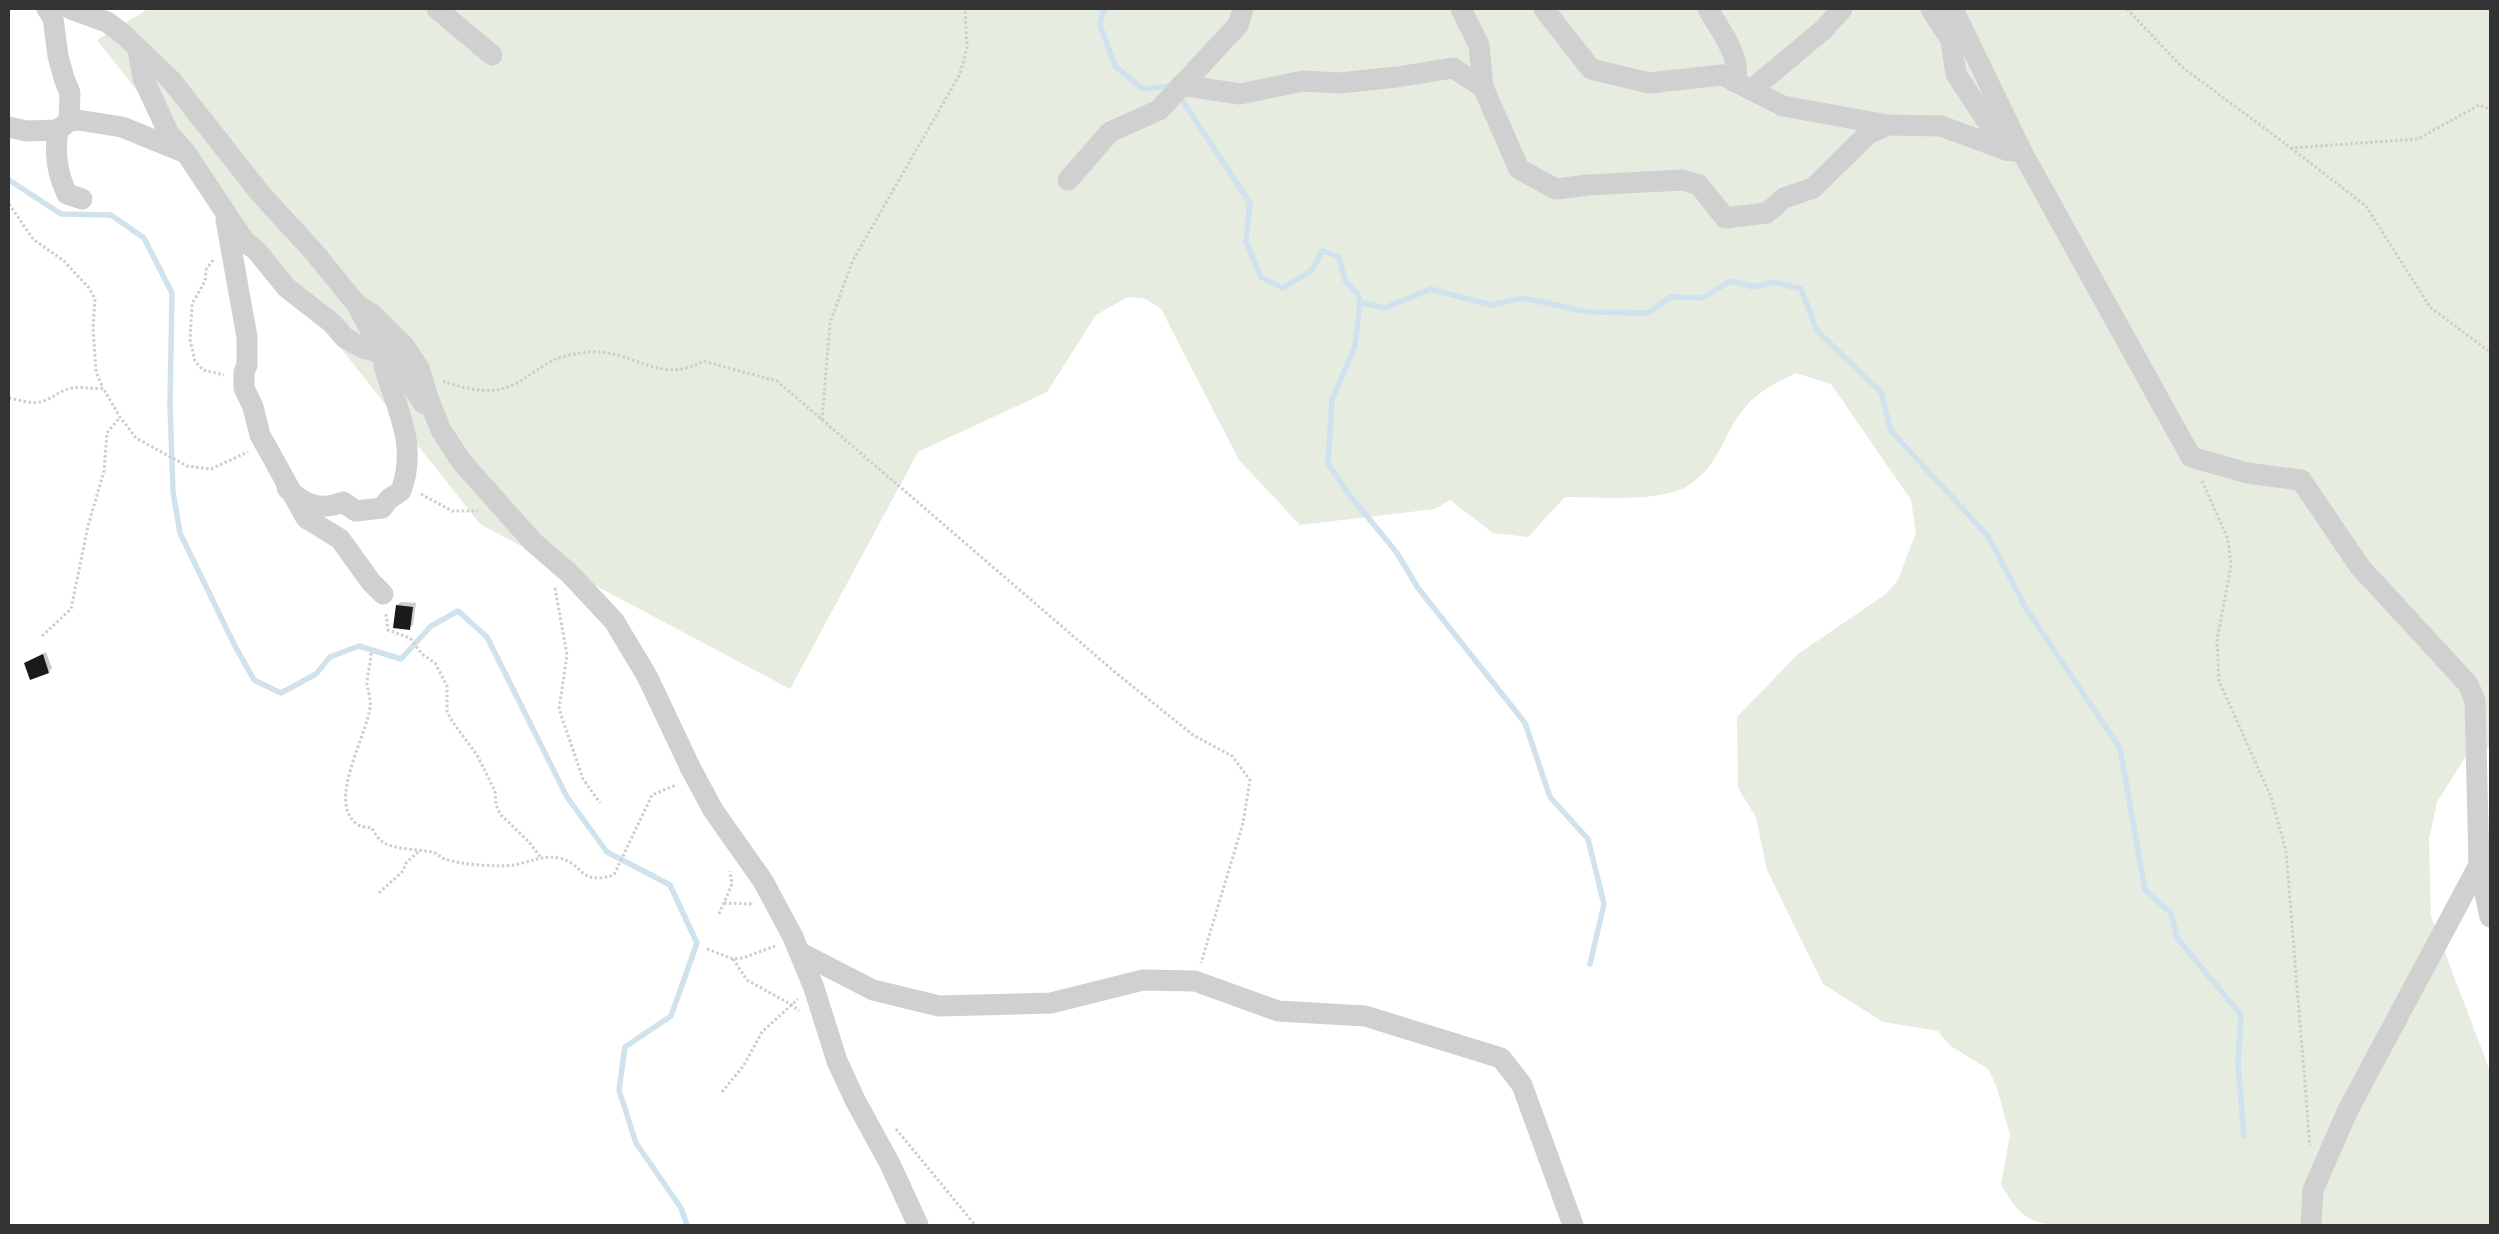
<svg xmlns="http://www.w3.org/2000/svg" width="2499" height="1234" viewBox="0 0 2499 1234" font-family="Quicksand,sans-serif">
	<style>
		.green { fill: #e6ecdf }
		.shadow { fill: #0003 }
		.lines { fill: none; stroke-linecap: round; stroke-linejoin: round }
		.stream { stroke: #cfe2ee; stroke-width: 5.5 }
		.building { fill: #1a1a1a }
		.path { stroke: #cdcdcd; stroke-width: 3; stroke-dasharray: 2.5 2.5; stroke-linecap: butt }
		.minor { stroke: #d0d0d0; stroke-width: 21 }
	</style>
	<rect width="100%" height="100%" fill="#fff"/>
	<!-- green -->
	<path class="green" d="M148,9H2490V747L2466,756L2437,802L2429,839L2431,916L2490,1071V1225H2053C2022,1221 2017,1210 2001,1185L2010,1135L1996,1085L1988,1069L1949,1045L1938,1031L1883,1022L1823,984L1767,870L1756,817L1738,788L1737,717L1798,654L1886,594L1897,582L1916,533L1911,500L1831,384L1796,373C1775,383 1753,394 1739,415C1721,442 1718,465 1689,485C1662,503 1597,497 1565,497L1528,537L1493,533L1450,500L1435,509L1300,525L1239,460L1161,309L1146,299L1128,297L1096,315L1047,392L918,452L790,689L480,524L97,40Z"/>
	<!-- shadow -->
	<g class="shadow">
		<polygon points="401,602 416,603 413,625 409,628 397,605"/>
		<polygon points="46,652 52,668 49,672 25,663"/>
	</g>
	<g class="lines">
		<!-- stream -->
		<g class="stream">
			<polyline points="1104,9 1100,25 1115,66 1143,89 1173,86"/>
			<polyline points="1178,94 1250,203 1246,241 1261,277 1283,288 1312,270 1322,251 1338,256 1346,282 1358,294 1360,302 1355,346 1332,400 1328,464 1348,493 1397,553 1418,588 1525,723 1550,797 1588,839 1604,904 1590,964"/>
			<polyline points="9,180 61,214 111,215 144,238 172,293 170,405 173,492 180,533 235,646 254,680 281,693 316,674 330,657 359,646 401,659 431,626 458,611 487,637 567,797 607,852 670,885 697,943 671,1016 625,1047 619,1090 636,1143 681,1208 687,1225"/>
			<polyline points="1360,302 1385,308 1430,289 1491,305 1523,298 1588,312 1648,313 1670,297 1702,298 1731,281 1754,287 1773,282 1801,289 1817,331 1881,392 1891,431 1988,536 2027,610 2120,748 2145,890 2171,913 2177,938 2241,1015 2238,1064 2244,1136"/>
		</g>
	</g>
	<!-- building -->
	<g class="building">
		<polygon points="396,605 413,607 410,630 393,628"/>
		<polygon points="43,654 49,673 30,680 24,663"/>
	</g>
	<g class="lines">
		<!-- path -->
		<g class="path">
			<polyline points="2127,9 2182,67 2291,148 2418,139 2479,105 2490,109"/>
			<polyline points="2291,148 2366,206 2430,307 2490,352"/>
			<polyline points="9,204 33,239 64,261 89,288 95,299 93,328 96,372 103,388"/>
			<polyline points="213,260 206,270 205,281 192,304 190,340 195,361 203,370 224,375"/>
			<path d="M443,381C458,387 480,392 495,390C518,388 536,368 556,359C565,355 580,353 590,352C632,349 660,386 703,361L777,381L1116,673L1193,735L1232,756L1250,780L1243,823L1201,963"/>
			<path d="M9,398C19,400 33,405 44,401C54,397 61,390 72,388C82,386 93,390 103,388L120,417L136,438L187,466L211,469L248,452"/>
			<polyline points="822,420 830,323 853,260 960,74 967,48 965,9"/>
			<polyline points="2202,481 2228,539 2231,566 2217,640 2219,681 2271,797 2286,851 2310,1146"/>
			<polyline points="421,494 452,511 478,511"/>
			<polyline points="555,588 567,655 559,709 583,779 600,803"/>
			<polyline points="386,614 388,630 410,638 422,654 435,663 447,686 447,711 452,721 477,755 495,791 496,805 500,814 529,842 541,858"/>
			<polyline points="42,636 71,609 88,526 104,471 107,433 120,417"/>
			<path d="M371,653C371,664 367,674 367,684C368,691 371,699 370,707C368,733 326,803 357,824C360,827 367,827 372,828C375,834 378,839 384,843C397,850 418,849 432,852C438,853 440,858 445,859C461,865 498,867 514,865C530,862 543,855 559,858C584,863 578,886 614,875L652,795L676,785"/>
			<polyline points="379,893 403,871 406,863 420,850"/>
			<polyline points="724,903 754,904"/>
			<polyline points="719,914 732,884 730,871"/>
			<polyline points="707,949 733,959 743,958 775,946"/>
			<polyline points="733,959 747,980 792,1005 799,1011"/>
			<polyline points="722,1092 744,1065 762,1032 798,999"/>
			<polyline points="896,1129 975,1225"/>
		</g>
		<!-- minor -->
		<g class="minor">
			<polyline points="47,9 53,18 58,56 64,78 70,93 69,121"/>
			<polyline points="71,9 107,22 123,34 171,80 260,193 314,252 357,305 372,314 404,346 419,368 428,398 441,430 461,461 533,542 570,574 614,621 647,676 691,769 713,810 763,881 793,937 814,988 837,1061 855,1100 890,1164 918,1225"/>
			<polyline points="437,9 492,55"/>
			<polyline points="1461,9 1479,45 1483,87 1519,169 1556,189 1588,185 1683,180 1699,185 1725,218 1767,213 1784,198 1813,188 1868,134 1888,125"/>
			<polyline points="1544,9 1591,69 1649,83 1722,75 1783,106 1888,125 1941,126 2006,150 2022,152"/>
			<path d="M1708,9C1719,29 1743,58 1735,82"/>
			<polyline points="1931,9 1951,40 1956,74 2006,150"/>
			<polyline points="1953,9 2022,152 2191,457 2247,473 2301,480 2360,567 2468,684 2475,701 2479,865 2348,1110 2313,1190 2311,1225"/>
			<path d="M138,49L143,78L169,134L186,153L245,242L256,250L287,288L332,323L345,338L363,348L384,354V366C397,410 418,444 401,491L389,499L382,508L356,511L343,502C320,511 304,505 287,488"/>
			<polyline points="1181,85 1240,94 1303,81 1339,83 1397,77 1453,68 1483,87"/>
			<polyline points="1751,90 1823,30 1842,9"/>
			<polyline points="9,127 26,131 58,130"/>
			<polyline points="1068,180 1110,132 1159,110 1238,25 1243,9"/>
			<path d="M82,199L67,194C57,173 54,153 58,130L69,121L78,120L122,127L181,151"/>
			<polyline points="226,220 247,337 247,365 244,372 244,388 253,407 260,435 306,518 340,539 371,582 383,594"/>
			<polyline points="359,309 384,354 407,379 423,403"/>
			<polyline points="2479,865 2490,917"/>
			<polyline points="799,952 873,990 939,1006 1051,1003 1143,980 1195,981 1278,1011 1365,1016 1501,1058 1522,1085 1573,1225"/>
		</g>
	</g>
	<!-- border -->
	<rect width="2499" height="1234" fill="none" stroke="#333333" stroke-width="20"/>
</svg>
